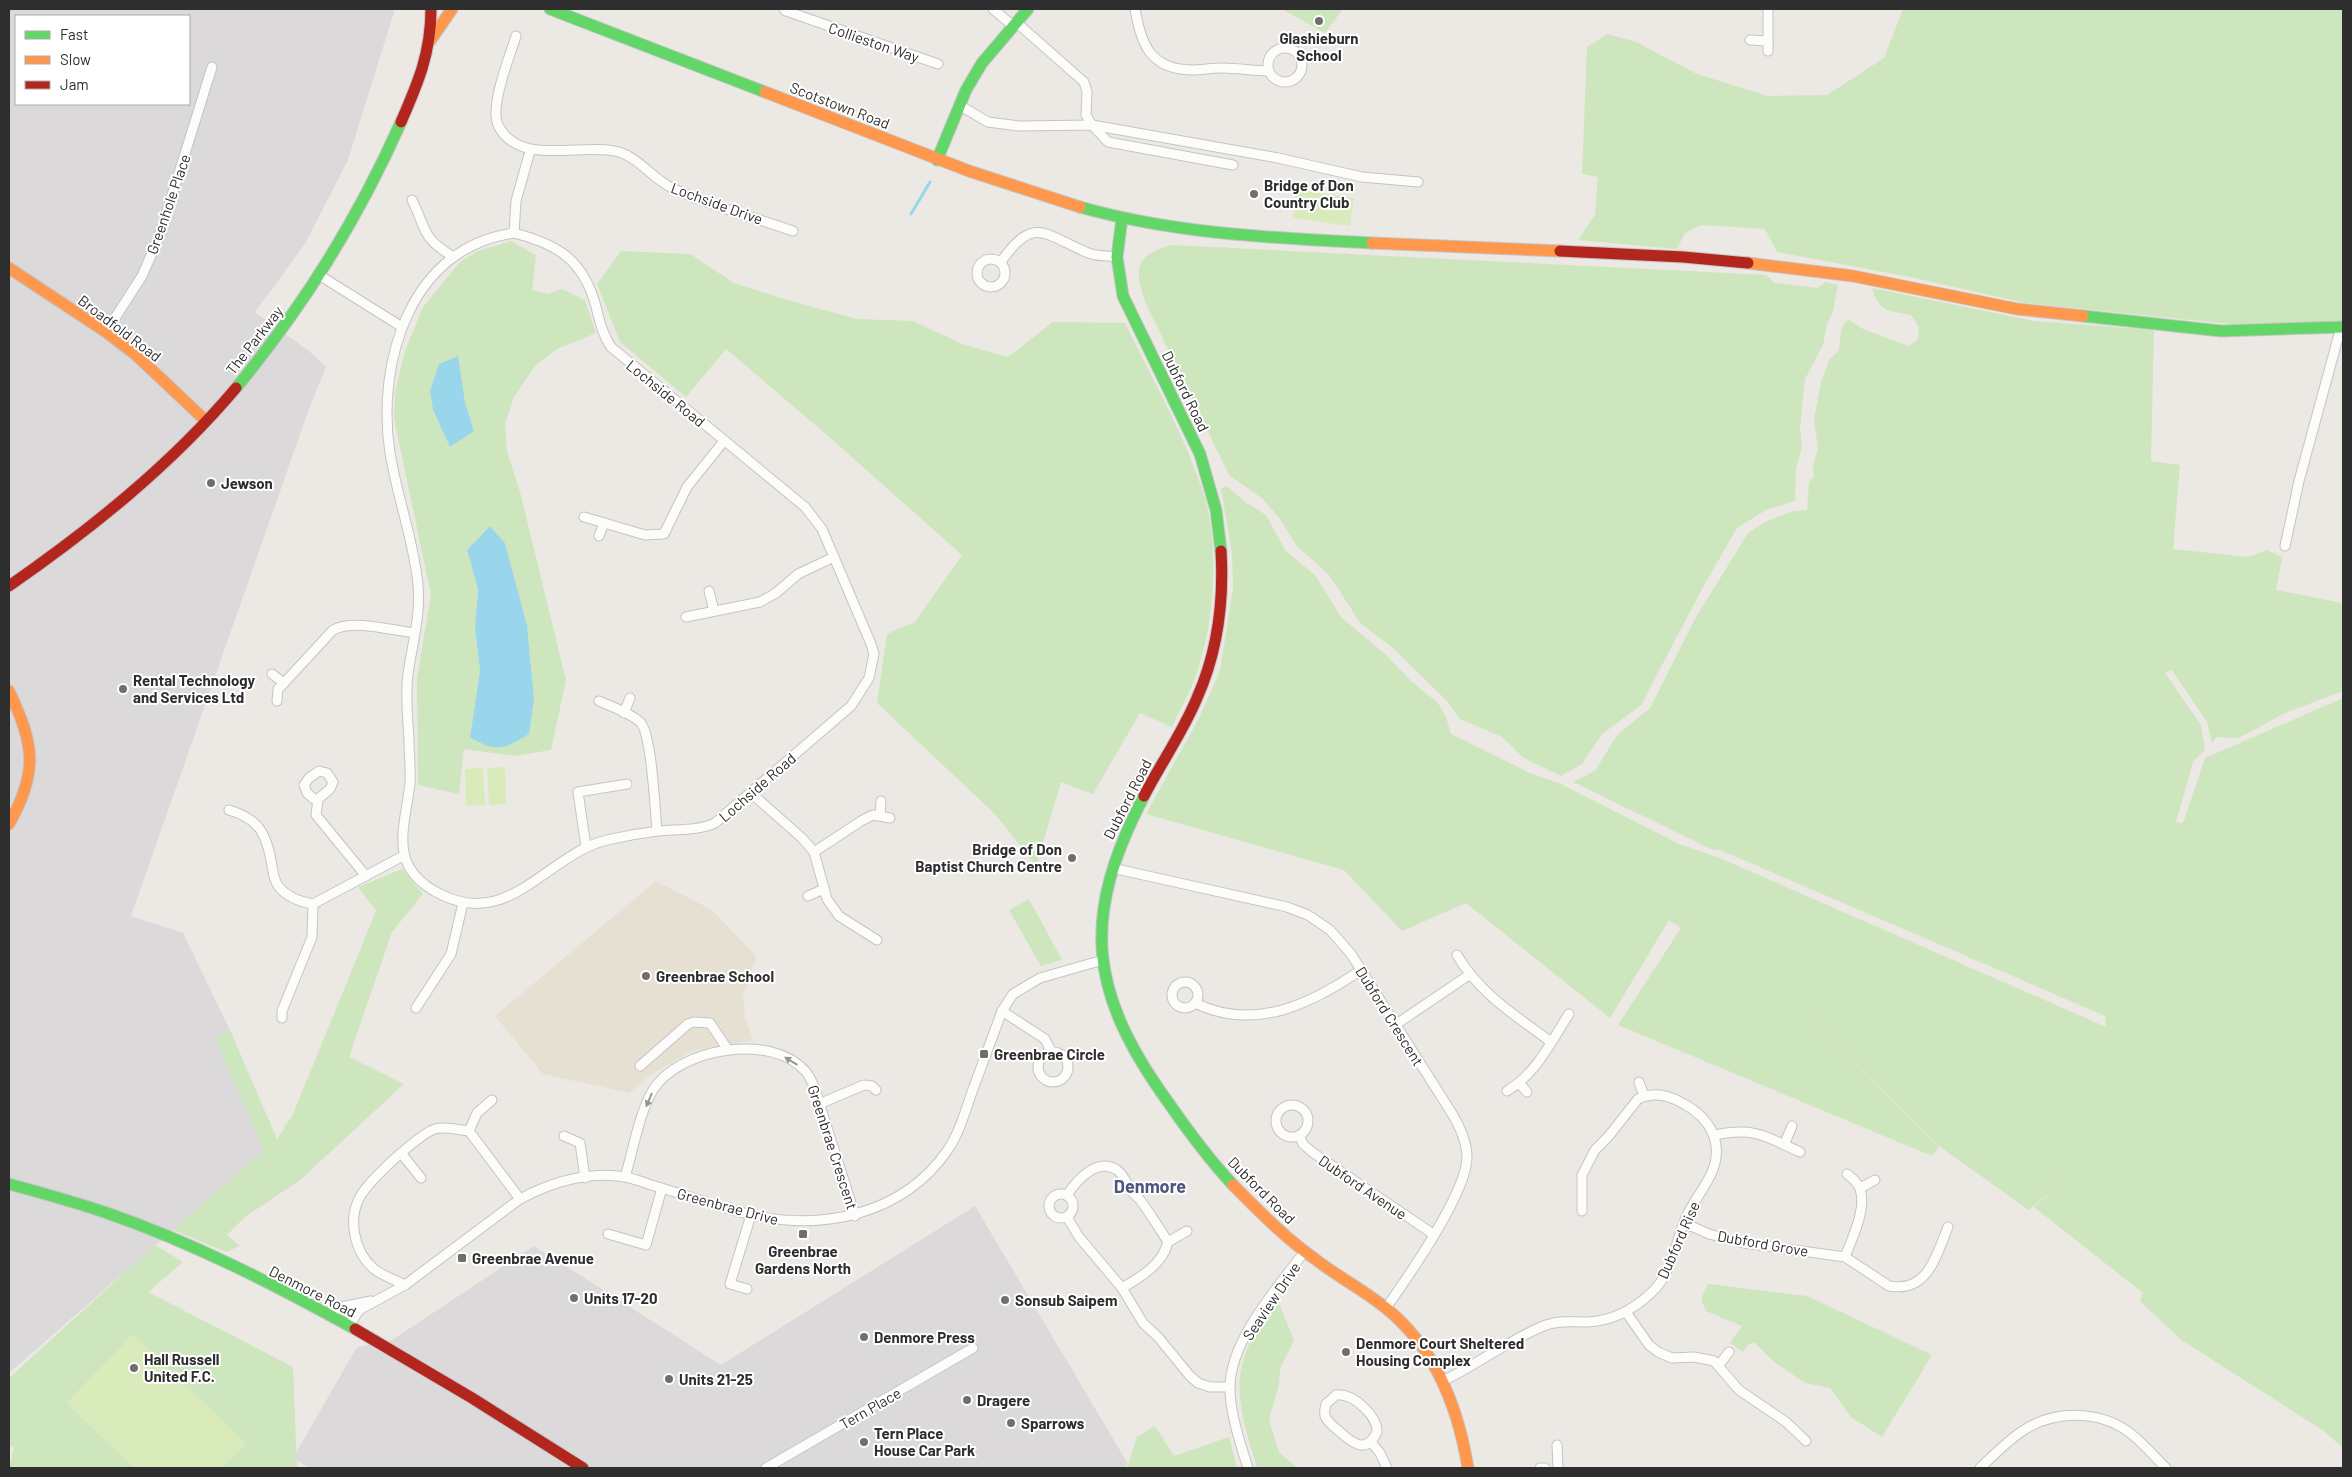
<svg xmlns="http://www.w3.org/2000/svg" width="2352" height="1477" viewBox="0 0 2352 1477" font-family="Barlow,sans-serif">
	<style>
		.industrial { fill: #dcd9db; fill-rule: evenodd }
		.education { fill: #e6e0d3 }
		.green { fill: #cee6be; fill-rule: evenodd }
		.pitch { fill: #d9eabb }
		.water { fill: #99d6ec }
		.lines { fill: none; stroke-linecap: round; stroke-linejoin: round }
		.stream { stroke: #99d6ec; stroke-width: 3 }
		.street-casing { stroke: #c5c4c5; stroke-width: 11 }
		.fast-casing { stroke: #c5c4c5; stroke-width: 13 }
		.slow-casing { stroke: #c5c4c5; stroke-width: 13 }
		.jam-casing { stroke: #c5c4c5; stroke-width: 13 }
		.street { stroke: #fcfcfb; stroke-width: 9 }
		.fast { stroke: #63d668; stroke-width: 11 }
		.slow { stroke: #ff974d; stroke-width: 11 }
		.jam { stroke: #b3261e; stroke-width: 11 }
		.oneway { fill: #959594 }
		.poi-dot { fill: #706f6e; stroke: #fff; stroke-width: 2 }
		.labels { text-anchor: middle; dominant-baseline: central; stroke-width: 4; stroke-linejoin: round; paint-order: stroke }
		.poi-label { font-size: 15px; font-weight: bold; fill: #2e2e2e; stroke: #fff; text-anchor: start }
		.street-label { font-size: 15px; fill: #2e2e2e; stroke: #fff }
		.quarter-label { font-size: 18px; font-weight: bold; fill: #4d5680; stroke: #fff }
	</style>
	<rect width="100%" height="100%" fill="#ece8e4"/>
	<!-- industrial -->
	<g class="industrial">
		<path d="M9,9H395L348,160L305,244L255,312L309,351L326,367L310,406L131,916L183,933L228,1026L276,1140L9,1373ZM16,16H189V104H16Z"/>
		<polygon points="975,1206 1128,1464 1125,1468 309,1468 293,1458 357,1347 392,1340 534,1246 721,1365"/>
	</g>
	<!-- education -->
	<polygon class="education" points="656,881 712,910 756,956 743,997 745,1018 753,1040 692,1051 653,1073 629,1093 543,1074 495,1016"/>
	<!-- green -->
	<g class="green">
		<polygon points="1282,9 1343,9 1325,33"/>
		<polygon points="1903,9 2343,9 2343,323 2230,324 2025,303 1910,277 1777,252 1765,229 1701,225 1685,233 1677,249 1578,240 1595,215 1598,177 1582,174 1587,47 1608,34 1636,42 1697,74 1768,96 1827,95 1884,58"/>
		<path d="M511,241L536,255L532,290L548,294L562,289L585,300L596,333L557,349L535,366L514,397L505,424L507,451L520,492L566,680L551,750L515,756L464,749L459,794L418,785L417,678L431,595L394,419L395,392L405,351L423,307L460,262L478,251ZM457,356L465,402L474,430L450,447L433,410ZM490,526L505,543L527,625L534,698L470,737L480,671L475,628L478,589L467,550Z"/>
		<path d="M1171,245L1766,275L1775,283L1817,288L1825,282L1838,285L1833,311L1827,324L1823,345L1805,379L1800,428L1802,447L1796,468L1795,501L1766,510L1737,528L1702,589L1641,705L1601,735L1582,764L1561,776L1524,758L1502,737L1460,719L1447,701L1393,648L1361,624L1329,575L1296,545L1280,519L1263,499L1229,475L1146,304C1134,270 1133,256 1171,245Z"/>
		<path d="M621,251L690,254L734,283L787,300L857,319L913,321L962,344L1008,357L1053,322L1125,323C1152,379 1185,435 1204,495C1221,551 1214,632 1192,686C1186,700 1178,713 1172,727L1140,713L1093,794L1061,782L1036,866L996,815L877,703L887,634L915,622L962,555L827,435L726,349L686,397L620,342L597,284Z"/>
		<path d="M1872,288L2034,321L2154,330L2151,461L2180,465L2173,549L2248,557L2267,550L2282,557L2276,590L2343,603V691L2283,714L2239,738L2217,737L2212,743L2207,722L2172,670L2165,673L2201,725L2205,750L2193,762L2176,822L2183,823L2205,758L2343,698V1448L2324,1431L2180,1339L2140,1301L2143,1293L2034,1207L2067,1178L2029,1210L1939,1146L1810,1018L1939,1147L1932,1156L1618,1025L1681,928L1669,920L1610,1018L1466,903L1402,931L1344,870L1146,814L1197,722L1220,671L1233,588L1232,553L1221,489L1227,486L1245,502L1266,515L1286,551L1316,576L1341,617L1386,655L1411,681L1438,703L1446,717L1451,734L1530,773L1561,784L1679,844L1720,858L2106,1027L2105,1016L1718,849L1713,850L1573,782L1595,771L1617,735L1650,708L1695,619L1748,533L1765,522L1794,511L1807,510L1809,482L1814,477L1813,465L1818,449L1814,419L1821,382L1829,360L1839,350L1841,329L1848,319L1861,328L1908,346L1918,340L1919,328L1911,315C1890,311 1878,312 1872,288Z"/>
		<polygon points="402,869 423,894 392,932 349,1057 404,1084 300,1180 245,1217 227,1235 240,1246 226,1252 173,1230 264,1151 215,1038 230,1030 277,1139 293,1114 376,911 358,887"/>
		<polygon points="1029,899 1062,960 1041,966 1009,910"/>
		<polygon points="155,1245 183,1262 148,1292 293,1367 297,1468 9,1468 14,1448 9,1445 9,1378"/>
		<polygon points="1708,1284 1807,1296 1932,1355 1882,1437 1851,1417 1830,1388 1805,1383 1773,1361 1755,1343 1748,1344 1743,1352 1730,1343 1742,1326 1706,1311 1701,1299"/>
		<path d="M1278,1301L1294,1340L1280,1369L1279,1384L1269,1420L1279,1452L1297,1468H1257C1247,1433 1232,1394 1244,1358C1250,1337 1265,1319 1278,1301Z"/>
		<polygon points="1155,1426 1174,1456 1229,1437 1237,1468 1127,1468 1137,1437"/>
	</g>
	<!-- pitch -->
	<g class="pitch">
		<polygon points="1297,190 1354,198 1350,226 1293,218"/>
		<polygon points="505,767 506,804 489,805 487,768"/>
		<polygon points="483,768 485,805 466,806 465,769"/>
		<polygon points="133,1334 246,1443 222,1468 134,1468 66,1403"/>
	</g>
	<!-- water -->
	<g class="water">
		<polygon points="458,356 465,402 474,431 450,447 433,410 430,391 439,364"/>
		<path d="M490,526L505,543L527,625L534,698L529,734C505,749 495,753 470,737L480,671L475,628L478,589L467,550Z"/>
	</g>
	<g class="lines">
		<!-- stream -->
		<polyline class="stream" points="911,214 930,182"/>
		<!-- street casing -->
		<g class="street-casing">
			<g id="street">
				<polyline points="784,9 786,11 938,64"/>
				<polyline points="993,9 1013,26"/>
				<path d="M1135,9C1141,44 1150,69 1191,70C1201,70 1212,68 1222,68C1238,68 1254,71 1269,71"/>
				<polyline points="1768,9 1768,51"/>
				<polyline points="1016,22 1084,82 1087,92 1086,115 1092,125 1108,142 1233,165"/>
				<path d="M516,36C510,56 488,109 499,127C521,167 582,142 619,152C639,158 653,179 672,188C710,206 753,217 793,231"/>
				<polyline points="1750,40 1768,41"/>
				<circle cx="1285" cy="65" r="17"/>
				<polyline points="959,105 988,122 1019,126 1092,125 1278,158 1362,177 1418,182"/>
				<path d="M412,200C427,230 421,237 452,256"/>
				<path d="M514,233C557,244 582,259 595,303C599,318 602,334 611,347L805,507L822,529L871,644L874,654L869,678L851,706L715,823C698,831 677,829 658,831C641,833 624,836 607,840C546,855 509,931 438,893C387,866 405,828 410,783C411,770 409,755 409,741C408,719 405,695 408,674C412,645 421,615 418,585C414,541 397,497 390,453C376,363 410,247 514,233Z"/>
				<polyline points="514,233 516,201 530,151"/>
				<circle cx="991" cy="273" r="14"/>
				<path d="M1001,262C1033,215 1044,234 1086,252C1096,257 1106,255 1117,257"/>
				<polyline points="319,275 402,327"/>
				<polyline points="106,332 142,276 159,237 212,67"/>
				<polyline points="584,517 645,535 664,534 687,487 724,441"/>
				<polyline points="599,536 604,523"/>
				<polyline points="2285,546 2299,481 2341,327"/>
				<polyline points="709,591 714,611"/>
				<polyline points="686,617 760,602 776,593 798,574 834,557"/>
				<polyline points="272,674 284,683"/>
				<path d="M277,701L278,689L284,683L333,630C353,619 391,630 414,633"/>
				<path d="M599,701C612,707 629,712 640,722C652,733 655,811 657,831"/>
				<polyline points="624,713 630,698"/>
				<polyline points="751,793 802,838 814,852 827,899 839,916 877,940"/>
				<polyline points="318,799 314,799 307,793 304,785 309,778 319,771 327,773 333,782 330,789 318,799 316,815 366,876"/>
				<path d="M229,810C260,819 267,835 272,866C273,873 274,881 279,887C287,897 302,902 313,904L403,856"/>
				<polyline points="880,816 881,801"/>
				<polyline points="586,847 578,792 627,784"/>
				<polyline points="814,852 861,821 873,815 890,818"/>
				<path d="M1112,868L1287,907L1308,915L1330,930L1351,954L1451,1112C1459,1125 1467,1141 1467,1158C1466,1193 1408,1277 1386,1308"/>
				<polyline points="808,896 824,889"/>
				<path d="M1457,955C1479,993 1516,1016 1551,1042"/>
				<circle cx="1185" cy="995" r="13"/>
				<path d="M1195,1003C1255,1032 1311,1004 1361,970"/>
				<polyline points="416,1008 451,954 463,903"/>
				<polyline points="1002,1011 1045,1039 1051,1051"/>
				<polyline points="282,1018 282,1011 312,937 313,904"/>
				<polyline points="1395,1025 1469,975"/>
				<circle cx="1053" cy="1067" r="15"/>
				<polyline points="640,1066 688,1024 694,1022 710,1023 728,1050"/>
				<polyline points="1639,1082 1644,1096"/>
				<polyline points="1520,1084 1527,1092"/>
				<path d="M1507,1091C1537,1073 1550,1043 1569,1014"/>
				<polyline points="819,1104 864,1085 872,1086 876,1090"/>
				<circle cx="1292" cy="1121" r="16"/>
				<polyline points="469,1131 477,1113 492,1100"/>
				<polyline points="1299,1135 1303,1144 1312,1152 1433,1234"/>
				<path d="M1715,1135C1754,1127 1765,1136 1800,1152"/>
				<polyline points="564,1136 580,1143 585,1178"/>
				<polyline points="1784,1145 1792,1126"/>
				<polyline points="401,1153 421,1178"/>
				<path d="M625,1177C633,1151 639,1113 653,1090C679,1048 773,1032 806,1072C815,1083 819,1103 824,1118C834,1150 845,1183 855,1216"/>
				<polyline points="1860,1188 1875,1180"/>
				<circle cx="1061" cy="1206" r="12"/>
				<path d="M1067,1195C1077,1180 1097,1157 1117,1170C1125,1176 1127,1185 1132,1192C1134,1195 1138,1197 1140,1200C1150,1213 1159,1228 1168,1242"/>
				<polyline points="1067,1217 1079,1237 1122,1288 1143,1323 1158,1337 1190,1376 1198,1383 1210,1387 1230,1387"/>
				<path d="M1684,1223L1709,1234L1744,1243L1845,1257L1889,1286C1928,1293 1936,1256 1948,1227"/>
				<polyline points="608,1234 646,1245 662,1188"/>
				<path d="M1845,1257C1852,1238 1867,1209 1860,1189C1858,1182 1852,1178 1847,1174"/>
				<path d="M405,1285C395,1280 383,1276 374,1269C354,1252 347,1218 361,1195C369,1182 381,1172 392,1161C401,1153 424,1132 435,1129C445,1126 459,1130 469,1131L520,1199"/>
				<path d="M1122,1288C1141,1277 1163,1264 1168,1242L1187,1231"/>
				<polyline points="747,1289 730,1284 751,1215"/>
				<polyline points="1626,1312 1649,1345 1658,1352 1672,1358 1694,1357 1714,1361 1739,1390 1786,1422 1806,1441"/>
				<polyline points="329,1315 341,1307 371,1301"/>
				<path d="M349,1326L359,1310L405,1285L520,1199C552,1182 589,1171 625,1177C636,1179 647,1184 658,1187C689,1196 720,1208 752,1215C824,1231 903,1214 947,1151C959,1134 965,1112 972,1092C982,1065 992,1038 1002,1011L1013,994L1040,978L1103,960"/>
				<polyline points="1719,1365 1729,1352"/>
				<path d="M1443,1381C1478,1364 1510,1339 1546,1325C1560,1320 1573,1322 1587,1322C1612,1321 1633,1310 1651,1293C1671,1275 1675,1246 1684,1222C1691,1204 1704,1190 1712,1172C1724,1143 1710,1118 1684,1104C1669,1095 1654,1091 1638,1099L1608,1137L1595,1150L1582,1175V1211"/>
				<path d="M1336,1395C1353,1393 1378,1416 1377,1432C1366,1455 1352,1443 1339,1431C1334,1427 1328,1423 1325,1416C1324,1412 1325,1409 1326,1404Z"/>
				<polyline points="1371,1442 1380,1453 1387,1468"/>
				<polyline points="1557,1445 1558,1468"/>
				<polyline points="766,1468 973,1348"/>
				<path d="M1248,1468C1241,1446 1229,1410 1230,1386C1231,1339 1278,1287 1305,1251"/>
				<polyline points="1540,1468 1545,1468"/>
				<path d="M1980,1468C1994,1455 2008,1440 2024,1430C2055,1410 2100,1410 2130,1433C2143,1443 2154,1456 2166,1468"/>
			</g>
		</g>
		<!-- fast casing -->
		<g class="fast-casing">
			<g id="fast">
				<polyline points="550,9 765,92"/>
				<polyline points="937,160 966,90 982,63 1028,9"/>
				<path d="M1080,207C1175,234 1274,238 1372,243"/>
				<polyline points="1122,218 1117,257 1123,296 1200,454 1216,510 1221,551"/>
				<polyline points="2083,316 2221,331 2343,327"/>
				<path d="M236,388C304,305 357,221 401,122"/>
				<path d="M1144,796C1081,917 1088,991 1168,1102C1188,1131 1209,1159 1233,1185"/>
				<path d="M9,1184C42,1193 75,1202 107,1213C194,1243 275,1285 355,1329"/>
			</g>
		</g>
		<!-- slow casing -->
		<g class="slow-casing">
			<g id="slow">
				<polyline points="430,41 452,9"/>
				<polyline points="765,92 969,171 1080,207"/>
				<polyline points="1372,243 1560,251"/>
				<polyline points="1748,263 1853,276 2017,309 2083,316"/>
				<polyline points="9,268 106,332 136,355 206,421"/>
				<path d="M9,691C34,744 39,771 9,824"/>
				<path d="M1233,1185C1259,1211 1285,1238 1315,1259C1338,1277 1364,1290 1387,1309C1436,1349 1458,1407 1468,1468"/>
			</g>
		</g>
		<!-- jam casing -->
		<g class="jam-casing">
			<g id="jam">
				<path d="M401,122C418,83 431,53 431,9"/>
				<polyline points="1560,251 1683,257 1748,263"/>
				<path d="M9,586C91,529 171,465 236,388"/>
				<path d="M1144,796C1161,763 1183,732 1197,698C1217,653 1224,601 1221,551"/>
				<polyline points="355,1329 472,1398 583,1468"/>
			</g>
		</g>
		<!-- street -->
		<use href="#street" class="street"/>
		<!-- fast -->
		<use href="#fast" class="fast"/>
		<!-- slow -->
		<use href="#slow" class="slow"/>
		<!-- jam -->
		<use href="#jam" class="jam"/>
	</g>
	<!-- one-way arrows -->
	<defs><path id="oneway-solid" d="M-6-.8H1V-3.2L6.5 0L1 3.2V.8H-6Z" transform="scale(1.25)"/></defs>
	<g class="oneway">
		<use href="#oneway-solid" transform="translate(791 1061) rotate(-149)"/>
		<use href="#oneway-solid" transform="translate(649 1100) rotate(113)"/>
	</g>
	<!-- markers -->
	<g class="poi-dot">
		<circle cx="1319" cy="21" r="5"/>
		<circle cx="1254" cy="194" r="5"/>
		<circle cx="211" cy="483" r="5"/>
		<circle cx="123" cy="689" r="5"/>
		<circle cx="1072" cy="858" r="5"/>
		<circle cx="646" cy="976" r="5"/>
		<rect x="979" y="1049" width="10" height="10" rx="2.5"/>
		<rect x="798" y="1229" width="10" height="10" rx="2.5"/>
		<rect x="457" y="1253" width="10" height="10" rx="2.5"/>
		<circle cx="574" cy="1298" r="5"/>
		<circle cx="1005" cy="1300" r="5"/>
		<circle cx="864" cy="1337" r="5"/>
		<circle cx="1346" cy="1352" r="5"/>
		<circle cx="134" cy="1368" r="5"/>
		<circle cx="669" cy="1379" r="5"/>
		<circle cx="967" cy="1400" r="5"/>
		<circle cx="1011" cy="1423" r="5"/>
		<circle cx="864" cy="1442" r="5"/>
	</g>
	<g class="labels">
		<!-- poi labels -->
		<g class="poi-label">
			<text x="1319" y="38" text-anchor="middle">Glashieburn<tspan x="1319" dy="17">School</tspan></text>
			<text x="1264" y="185">Bridge of Don<tspan x="1264" dy="17">Country Club</tspan></text>
			<text x="221" y="483">Jewson</text>
			<text x="133" y="680">Rental Technology<tspan x="133" dy="17">and Services Ltd</tspan></text>
			<text x="1062" y="849" text-anchor="end">Bridge of Don<tspan x="1062" dy="17">Baptist Church Centre</tspan></text>
			<text x="656" y="976">Greenbrae School</text>
			<text x="994" y="1054">Greenbrae Circle</text>
			<text x="803" y="1251" text-anchor="middle">Greenbrae<tspan x="803" dy="17">Gardens North</tspan></text>
			<text x="472" y="1258">Greenbrae Avenue</text>
			<text x="584" y="1298">Units 17-20</text>
			<text x="1015" y="1300">Sonsub Saipem</text>
			<text x="874" y="1337">Denmore Press</text>
			<text x="1356" y="1343">Denmore Court Sheltered<tspan x="1356" dy="17">Housing Complex</tspan></text>
			<text x="144" y="1359">Hall Russell<tspan x="144" dy="17">United F.C.</tspan></text>
			<text x="679" y="1379">Units 21-25</text>
			<text x="977" y="1400">Dragere</text>
			<text x="1021" y="1423">Sparrows</text>
			<text x="874" y="1433">Tern Place<tspan x="874" dy="17">House Car Park</tspan></text>
		</g>
		<!-- street labels -->
		<g class="street-label">
			<text transform="translate(874 42) rotate(19)">Collieston Way</text>
			<text transform="translate(840 105) rotate(21)">Scotstown Road</text>
			<text transform="translate(717 203) rotate(20)">Lochside Drive</text>
			<text transform="translate(168 204) rotate(-71)">Greenhole Place</text>
			<text transform="translate(120 328) rotate(37)">Broadfold Road</text>
			<text transform="translate(254 340) rotate(-52)">The Parkway</text>
			<text transform="translate(1186 391) rotate(64)">Dubford Road</text>
			<text transform="translate(666 393) rotate(39)">Lochside Road</text>
			<text transform="translate(757 787) rotate(-41)">Lochside Road</text>
			<text transform="translate(1127 799) rotate(-63)">Dubford Road</text>
			<text transform="translate(1390 1016) rotate(58)">Dubford Crescent</text>
			<text transform="translate(833 1147) rotate(72)">Greenbrae Crescent</text>
			<text transform="translate(1363 1187) rotate(34)">Dubford Avenue</text>
			<text transform="translate(1262 1190) rotate(45)">Dubford Road</text>
			<text transform="translate(728 1206) rotate(15)">Greenbrae Drive</text>
			<text transform="translate(1678 1240) rotate(-66)">Dubford Rise</text>
			<text transform="translate(1763 1243) rotate(10)">Dubford Grove</text>
			<text transform="translate(313 1291) rotate(27)">Denmore Road</text>
			<text transform="translate(1271 1301) rotate(-56)">Seaview Drive</text>
			<text transform="translate(870 1408) rotate(-30)">Tern Place</text>
		</g>
		<!-- quarter labels -->
		<g class="quarter-label">
			<text x="1150" y="1186">Denmore</text>
		</g>
	</g>
	<!-- border -->
	<rect width="2352" height="1477" fill="none" stroke="#2e2e2e" stroke-width="20"/>
	<!-- legend -->
	<rect x="15" y="15" width="175" height="90" fill="#ffffff" stroke="#ababab"/>
	<rect x="25" y="31" width="25" height="8" fill="#63d668" stroke="#ababab"/>
	<text x="60" y="40" font-size="15" fill="#2e2e2e">Fast</text>
	<rect x="25" y="56" width="25" height="8" fill="#ff974d" stroke="#ababab"/>
	<text x="60" y="65" font-size="15" fill="#2e2e2e">Slow</text>
	<rect x="25" y="81" width="25" height="8" fill="#b3261e" stroke="#ababab"/>
	<text x="60" y="90" font-size="15" fill="#2e2e2e">Jam</text>
</svg>
